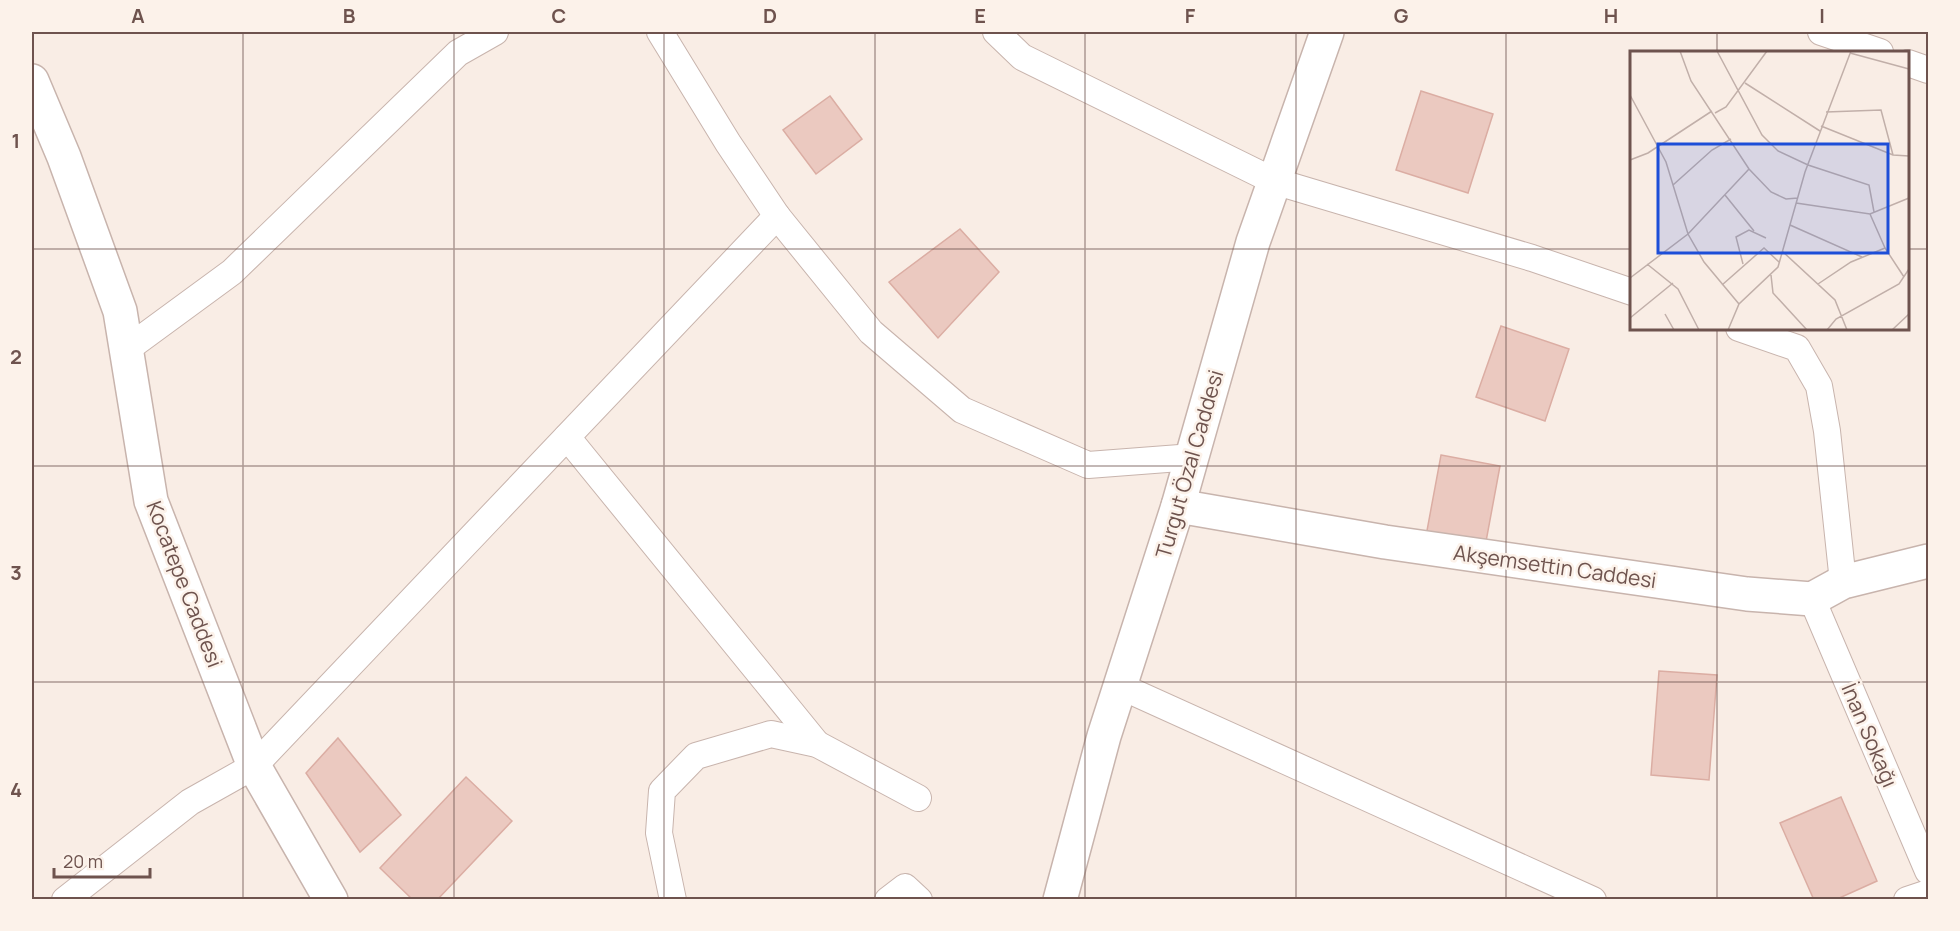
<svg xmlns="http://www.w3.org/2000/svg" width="1960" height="931" viewBox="0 0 1960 931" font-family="Manrope,sans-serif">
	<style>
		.building { fill: #ebc9c0; stroke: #dbada3; stroke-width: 1.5 }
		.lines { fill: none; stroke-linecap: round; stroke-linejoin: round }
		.minor-casing { stroke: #c8b4ad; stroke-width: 28 }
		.tertiary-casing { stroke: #c8b4ad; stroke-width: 36 }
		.minor { stroke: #fff; stroke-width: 26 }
		.tertiary { stroke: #fff; stroke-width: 33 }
		.grid { fill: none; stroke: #6e534e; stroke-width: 1.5; stroke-opacity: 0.55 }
		.labels { text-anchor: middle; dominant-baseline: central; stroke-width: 5; stroke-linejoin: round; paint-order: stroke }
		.street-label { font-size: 21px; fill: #6e534e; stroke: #fcf2ea }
		.inset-road { fill: none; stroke: #c1afa9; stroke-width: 1.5 }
		.view { fill: #1d4ed8; fill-opacity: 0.15; stroke: #1d4ed8; stroke-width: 3 }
		.inset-edge { fill: none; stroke: #6e534e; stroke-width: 3 }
		.neatline { fill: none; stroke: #6e534e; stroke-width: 2 }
		.grid-label { font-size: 20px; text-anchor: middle; font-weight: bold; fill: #6e534e }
	</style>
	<rect width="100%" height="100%" fill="#f9ede5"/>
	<!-- building -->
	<g class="building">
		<polygon points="1421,91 1493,114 1468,193 1396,170"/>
		<polygon points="830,96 862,139 816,174 783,130"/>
		<polygon points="960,229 999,272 938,338 889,282"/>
		<polygon points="1501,326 1569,349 1545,421 1476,397"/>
		<polygon points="1441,455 1500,466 1485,547 1426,536"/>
		<polygon points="1659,671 1717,675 1709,780 1651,775"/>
		<polygon points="338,738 401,815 360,852 306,773"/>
		<polygon points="466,777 512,821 437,900 413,900 380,868"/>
		<polygon points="1841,797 1877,881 1835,900 1814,900 1780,823"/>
	</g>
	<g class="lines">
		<!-- minor casing -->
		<g class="minor-casing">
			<g id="minor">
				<polyline points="660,32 728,143 777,216 871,332 962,410 1088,465 1193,457"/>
				<polyline points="996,32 1022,57 1274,181 1532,258 1632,292"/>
				<polyline points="1821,32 1880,52"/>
				<polyline points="1908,63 1928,70"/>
				<polyline points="1739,328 1797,348 1819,386 1827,431 1843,582"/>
				<polyline points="127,349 232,272 458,53 495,32"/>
				<polyline points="567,437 817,744"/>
				<polyline points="1812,599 1928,871"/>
				<polyline points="1122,687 1593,900"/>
				<polyline points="65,900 190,802 254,766 777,216"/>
				<polyline points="673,900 659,833 662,791 696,756 771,734 817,744 918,798"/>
				<polyline points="888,900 905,887 919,900"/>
				<polyline points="1907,900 1928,893"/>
			</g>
		</g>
		<!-- tertiary casing -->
		<g class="tertiary-casing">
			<g id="tertiary">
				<polyline points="32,81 64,157 120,311 151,501 254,766 331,900"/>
				<polyline points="1178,506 1385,542 1747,594 1812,599 1843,582 1928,561"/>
				<polyline points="1060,900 1104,736 1178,506 1253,242 1327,32"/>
			</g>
		</g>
		<!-- minor -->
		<use href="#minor" class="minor"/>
		<!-- tertiary -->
		<use href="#tertiary" class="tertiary"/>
	</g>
	<!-- grid -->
	<path class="grid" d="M243,32V900M454,32V900M664,32V900M875,32V900M1085,32V900M1296,32V900M1506,32V900M1717,32V52M32,249H1632M1908,249H1928M1717,328V900M32,466H1928M32,682H1928"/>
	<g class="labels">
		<!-- street labels -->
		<g class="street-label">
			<text transform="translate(1189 464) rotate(-74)">Turgut Özal Caddesi</text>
			<text transform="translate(1555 566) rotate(8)">Akşemsettin Caddesi</text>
			<text transform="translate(185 584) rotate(69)">Kocatepe Caddesi</text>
			<text transform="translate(1870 735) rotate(67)">İnan Sokağı</text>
		</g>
	</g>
	<!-- overview -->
	<g transform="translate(1630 51)">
		<rect width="279" height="279" fill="#f9ede5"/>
		<path class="inset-road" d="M50,0L61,30L119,118L141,141L156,148L168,147M87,0L132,84L148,100L178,114L239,134L244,161M220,2L279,18M115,32L190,80M0,44L36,111L58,183L74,211L109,253M196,61L251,59L263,104M85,62L96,56L137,0M191,75L263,104L279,105M0,109L18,102L82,60M43,134L82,99L101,88M95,144L124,180M166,152L240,163L279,147M240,163L255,197L274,226M160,174L232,206M152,200L205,249L217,279M17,213L48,238L69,279M113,213L106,186L119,179L136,187M141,224L143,242L177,279M0,227L58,183L119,118M188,233L221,211L255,197M92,234L134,197L149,211M35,263L44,279M0,267L43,232M98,279L109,253L148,216L175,121L221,0M197,279L206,268L269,233L279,218M262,279L279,263"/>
		<path class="view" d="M28,93H258V202H28Z"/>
		<rect width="279" height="279" class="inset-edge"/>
	</g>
	<!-- border -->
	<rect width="1960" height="931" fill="none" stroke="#fcf2ea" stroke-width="66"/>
	<!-- scale -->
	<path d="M54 868v9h96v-9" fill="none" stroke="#6e534e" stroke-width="3"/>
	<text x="63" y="868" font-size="18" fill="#6e534e" stroke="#fcf2ea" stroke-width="4.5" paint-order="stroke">20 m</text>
	<rect x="33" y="33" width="1894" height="865" class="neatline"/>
	<g class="grid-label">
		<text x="138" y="23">A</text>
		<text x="349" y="23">B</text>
		<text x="559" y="23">C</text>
		<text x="770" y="23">D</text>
		<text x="980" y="23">E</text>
		<text x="1190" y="23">F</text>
		<text x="1401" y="23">G</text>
		<text x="1611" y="23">H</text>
		<text x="1822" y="23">I</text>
		<text x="16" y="148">1</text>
		<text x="16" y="364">2</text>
		<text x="16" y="580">3</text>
		<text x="16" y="797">4</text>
	</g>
</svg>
